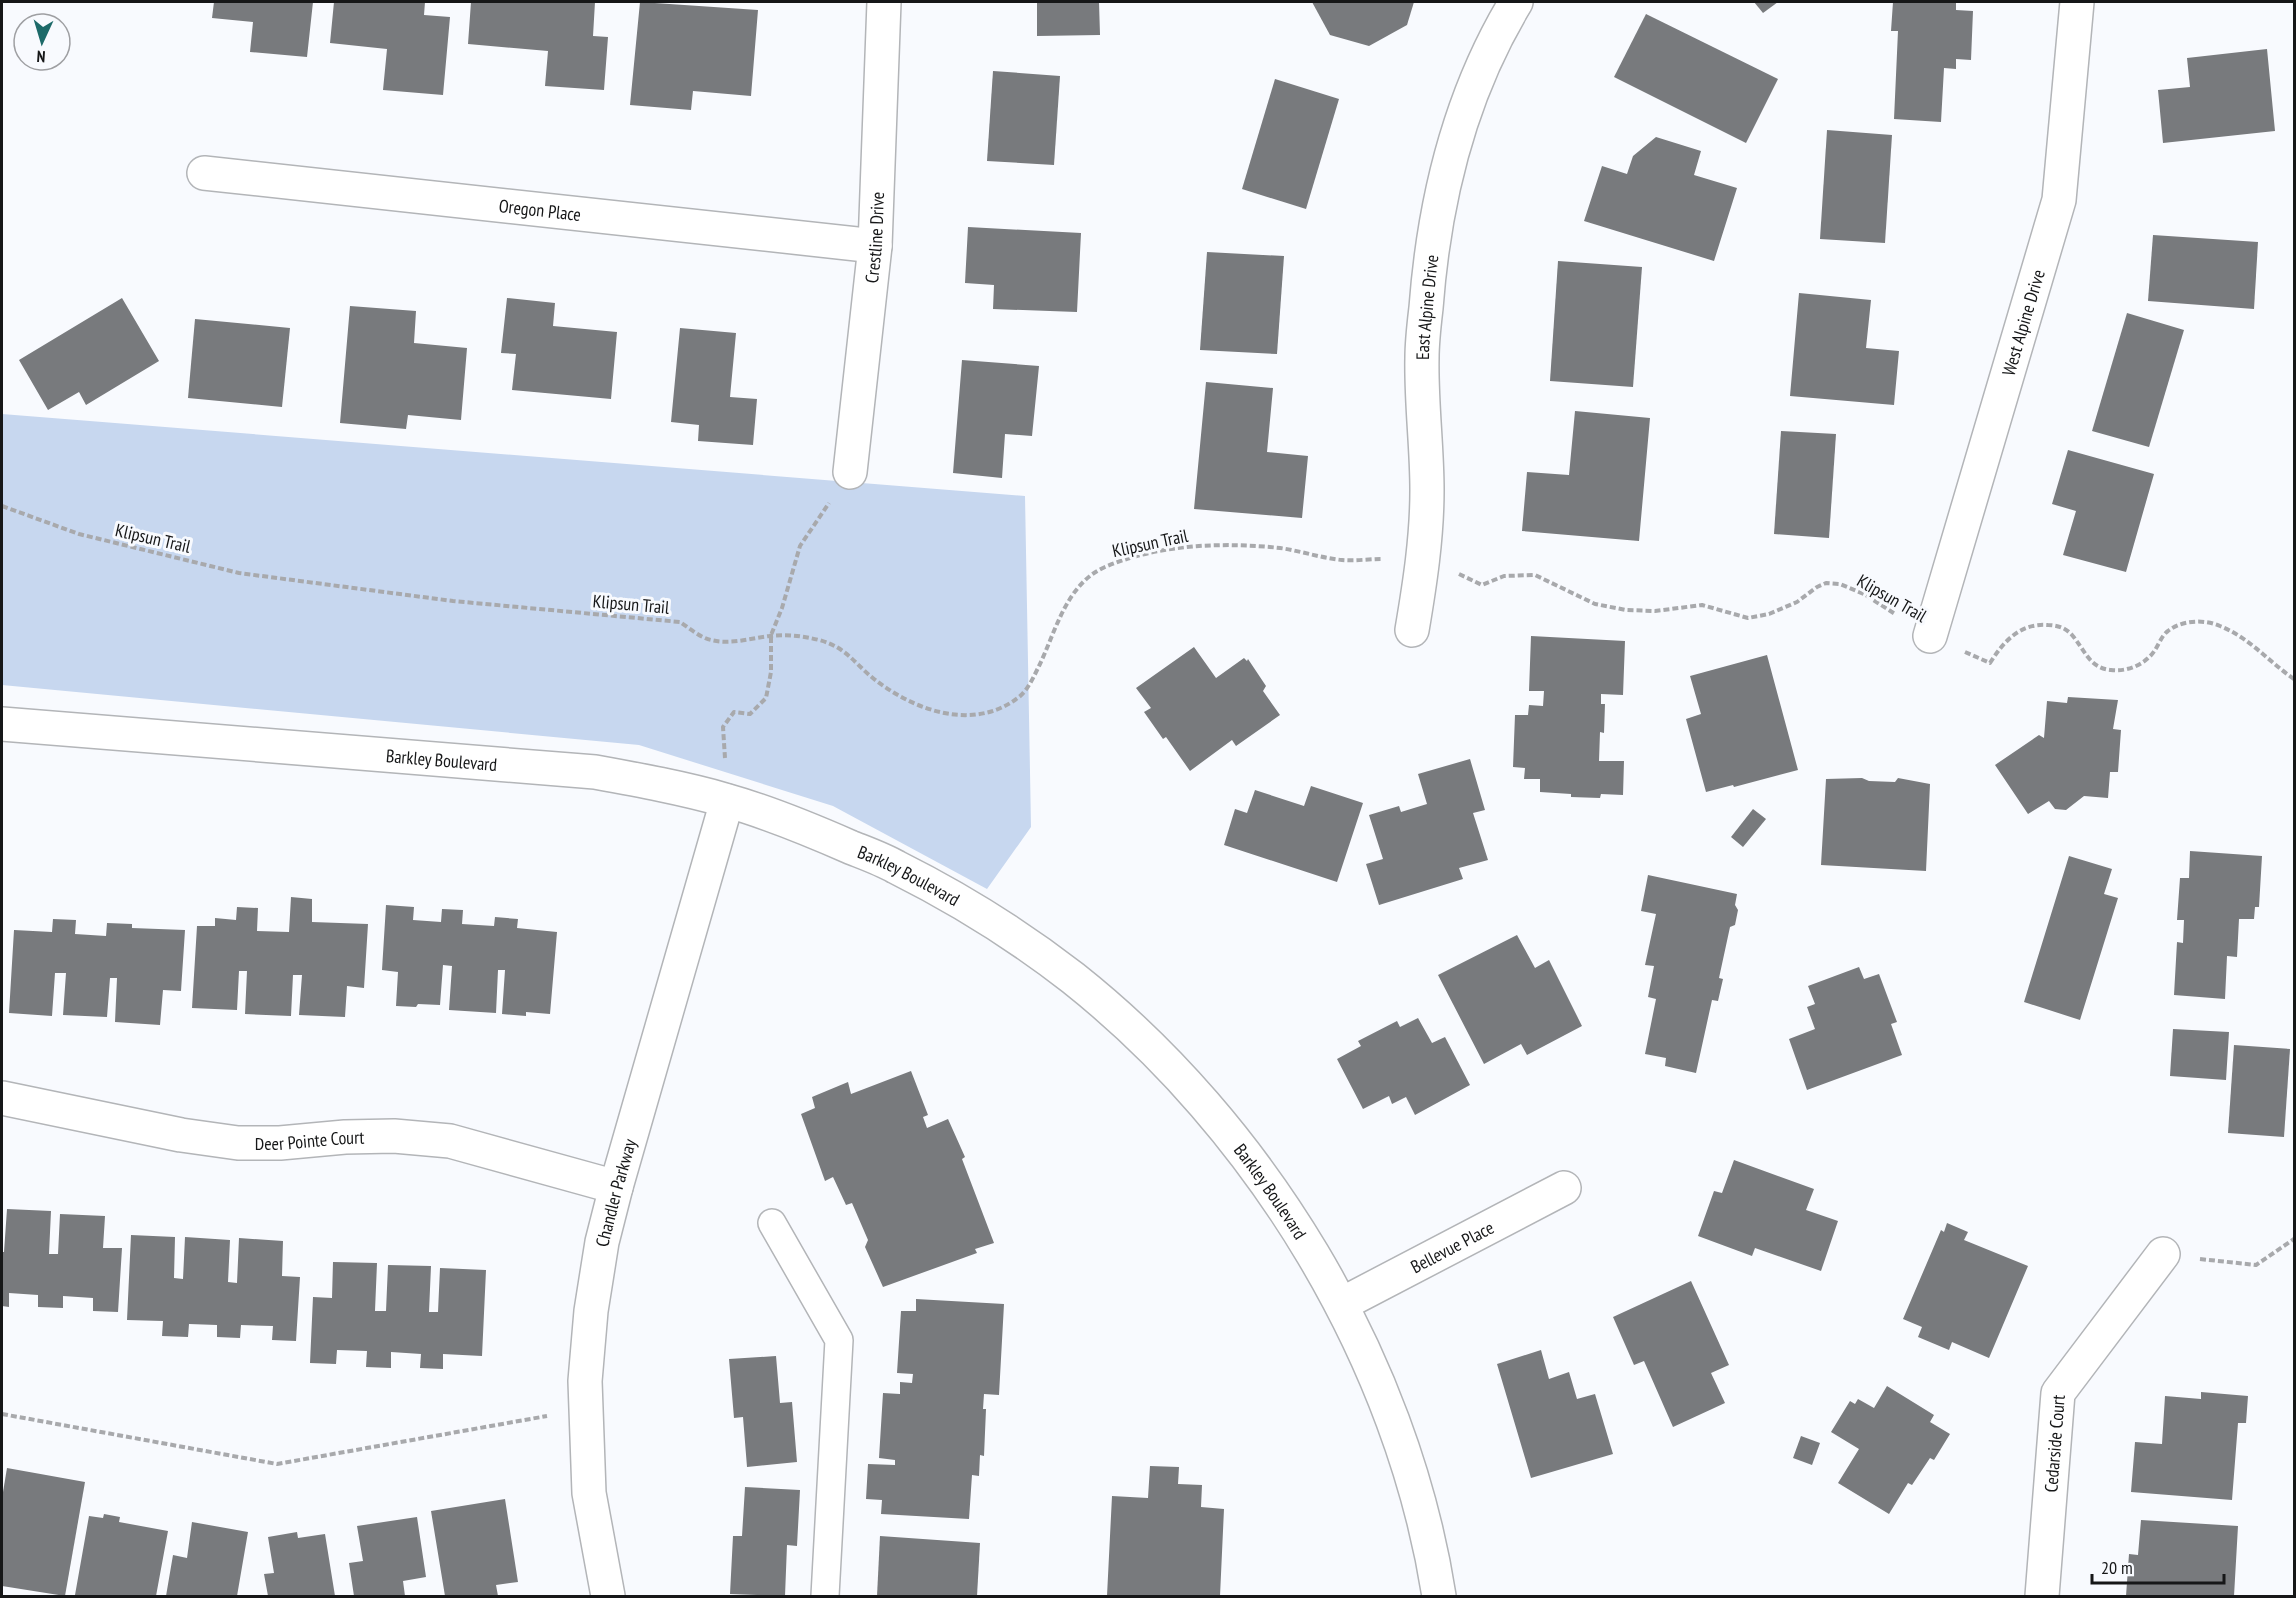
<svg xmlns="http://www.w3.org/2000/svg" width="2296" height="1598" viewBox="0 0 2296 1598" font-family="'PT Sans Narrow',sans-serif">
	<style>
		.green { fill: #c7d7ef }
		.building { fill: #787a7d }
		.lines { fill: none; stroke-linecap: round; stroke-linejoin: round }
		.lane-casing { stroke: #b3b5b8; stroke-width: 30 }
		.street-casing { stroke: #b3b5b8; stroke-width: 36 }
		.secondary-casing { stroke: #b3b5b8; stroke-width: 36 }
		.path { stroke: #a8a9ac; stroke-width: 4; stroke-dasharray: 6 3; stroke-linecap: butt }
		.lane { stroke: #fff; stroke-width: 27 }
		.street { stroke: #fff; stroke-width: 33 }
		.secondary { stroke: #fff; stroke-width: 33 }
		.labels { text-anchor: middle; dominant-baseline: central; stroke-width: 6; stroke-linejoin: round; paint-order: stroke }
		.street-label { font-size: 18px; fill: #161718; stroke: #f8fafe }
	</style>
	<rect width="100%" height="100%" fill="#f8fafe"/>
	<!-- green -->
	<polygon class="green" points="2,414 1025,496 1031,827 987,889 833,806 639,745 2,685"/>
	<!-- building -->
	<g class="building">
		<polygon points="214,2 313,2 307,57 250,52 253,22 212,18"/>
		<polygon points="334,2 425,2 424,15 450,17 443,95 383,90 387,49 330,43"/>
		<polygon points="471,2 595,2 593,36 608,37 604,90 545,86 548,51 468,44"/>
		<polygon points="640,2 758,10 751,96 693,91 691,110 630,105"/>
		<polygon points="1037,2 1099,2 1100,35 1037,36"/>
		<polygon points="1312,2 1414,2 1407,25 1369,46 1330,35"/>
		<polygon points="1754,2 1778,2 1763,13"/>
		<polygon points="1893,2 1947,2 1956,3 1956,10 1973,11 1971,60 1956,59 1956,69 1944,68 1941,122 1894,119 1898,31 1891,31"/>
		<polygon points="1646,14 1778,79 1746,143 1614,77"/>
		<polygon points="2267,49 2275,131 2163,143 2158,90 2190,87 2187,58"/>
		<polygon points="993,71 1060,76 1054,165 987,161"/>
		<polygon points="1275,79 1339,99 1306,209 1242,189"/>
		<polygon points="1827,130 1892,135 1885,243 1820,239"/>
		<polygon points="1656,137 1701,151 1694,175 1737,188 1714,261 1584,221 1602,166 1627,174 1633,156"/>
		<polygon points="968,227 1081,233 1077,312 993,309 994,285 965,283"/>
		<polygon points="2153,235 2258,242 2254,309 2148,301"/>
		<polygon points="1207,252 1284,256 1277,354 1200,350"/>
		<polygon points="1558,261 1642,267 1633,387 1550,381"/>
		<polygon points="1799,293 1871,300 1866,348 1899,351 1894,405 1790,396"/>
		<polygon points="122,298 159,361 86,405 79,392 48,410 19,360"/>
		<polygon points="507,298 555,303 553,326 617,332 611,399 512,390 516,354 501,353"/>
		<polygon points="350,306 416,311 414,343 467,348 461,420 408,415 406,429 340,423"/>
		<polygon points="2127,313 2184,330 2149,447 2092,431"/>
		<polygon points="195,319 290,328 282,407 188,398"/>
		<polygon points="680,328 736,333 730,397 757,399 753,445 698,441 699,425 671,422"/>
		<polygon points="962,360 1039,366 1032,436 1005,434 1002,478 953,473"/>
		<polygon points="1206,382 1273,388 1267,452 1308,456 1302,518 1194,509"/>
		<polygon points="1575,411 1650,418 1639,541 1522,531 1527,472 1569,475"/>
		<polygon points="1781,431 1836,434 1829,538 1774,534"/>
		<polygon points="2068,450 2154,474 2126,572 2063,555 2076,511 2052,504"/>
		<polygon points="1531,636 1625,641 1623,695 1601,694 1601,704 1605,704 1604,733 1600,732 1599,761 1624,761 1623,795 1601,794 1600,798 1571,797 1571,794 1540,792 1540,779 1524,779 1525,768 1513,767 1515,715 1528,715 1529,705 1543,706 1544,691 1529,691"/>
		<polygon points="1194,647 1216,678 1244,658 1247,661 1248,659 1266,686 1263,691 1280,715 1236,746 1232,740 1190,771 1166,737 1163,739 1144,712 1151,708 1136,688"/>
		<polygon points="1767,655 1798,770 1734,787 1733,785 1706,792 1686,719 1701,714 1690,676"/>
		<polygon points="2068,697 2118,700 2113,729 2121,730 2118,772 2110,772 2108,798 2084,796 2066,810 2055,809 2049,801 2028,814 1995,765 2039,735 2044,738 2047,701 2067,703"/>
		<polygon points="1470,759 1485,810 1473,813 1488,860 1459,868 1463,879 1379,905 1366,864 1383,859 1369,815 1399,806 1401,812 1427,804 1418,774"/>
		<polygon points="1862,778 1869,781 1895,782 1898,778 1930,784 1926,871 1821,865 1826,779"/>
		<polygon points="1311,786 1363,803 1337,882 1224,845 1235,809 1247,813 1255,790 1304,806"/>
		<polygon points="1753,809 1766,819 1743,847 1731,837"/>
		<polygon points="2190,851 2262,856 2259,907 2255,907 2254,919 2239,919 2237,957 2227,956 2225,999 2174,995 2177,942 2183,943 2184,920 2177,920 2180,878 2189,878"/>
		<polygon points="2069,856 2112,869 2104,894 2118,898 2080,1020 2024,1002"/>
		<polygon points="1648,875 1737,894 1735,905 1738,910 1735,925 1730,927 1719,978 1723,979 1718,1001 1712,1000 1696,1073 1665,1066 1666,1058 1645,1054 1656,999 1648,997 1654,966 1645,965 1656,914 1641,911"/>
		<polygon points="291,897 312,899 312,922 368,924 364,988 347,986 345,1017 299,1015 302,975 293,975 291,1016 245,1014 247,971 239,971 237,1010 192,1008 197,926 215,926 215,918 236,920 237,907 258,908 257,931 289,932"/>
		<polygon points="386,905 414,907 413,920 441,922 442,909 463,910 462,924 494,926 495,917 518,919 517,928 557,932 550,1014 526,1012 526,1016 502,1014 505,970 498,970 496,1013 449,1010 452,966 443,965 440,1005 418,1004 416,1007 396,1006 398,972 382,970"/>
		<polygon points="53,919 76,920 75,934 106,936 107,923 132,924 132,928 185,930 181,991 163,990 160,1025 115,1022 117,978 110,978 107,1017 63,1015 66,973 55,973 52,1016 9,1013 14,930 52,932"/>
		<polygon points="1517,935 1535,968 1549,960 1582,1026 1527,1055 1521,1044 1484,1064 1438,975"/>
		<polygon points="1859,967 1864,979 1879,974 1897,1022 1891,1024 1902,1055 1807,1090 1789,1039 1815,1029 1807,1007 1815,1004 1808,986"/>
		<polygon points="1418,1018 1432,1043 1445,1037 1470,1085 1415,1115 1406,1097 1392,1104 1389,1096 1363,1109 1337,1059 1361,1046 1358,1041 1397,1021 1400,1027"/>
		<polygon points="2173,1029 2229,1032 2226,1080 2170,1076"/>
		<polygon points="2234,1045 2290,1049 2284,1137 2228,1133"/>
		<polygon points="911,1071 928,1115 923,1117 927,1128 948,1119 965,1157 962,1159 994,1243 975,1249 977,1253 883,1287 865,1247 868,1240 852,1203 846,1205 833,1177 825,1181 801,1114 815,1108 812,1097 848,1082 851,1094"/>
		<polygon points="1734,1160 1814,1189 1806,1210 1838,1221 1821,1271 1755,1248 1752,1256 1698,1236 1714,1191 1722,1193"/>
		<polygon points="7,1209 51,1211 49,1254 58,1254 60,1214 105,1216 103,1248 122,1248 118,1312 93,1311 93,1298 63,1296 63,1308 38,1307 38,1295 9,1293 9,1307 2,1306 2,1252 4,1252"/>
		<polygon points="1947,1223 1968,1232 1964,1240 2028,1266 1989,1358 1952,1342 1949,1350 1918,1337 1922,1327 1903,1319 1941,1230 1944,1232"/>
		<polygon points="131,1235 175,1237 174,1278 183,1279 185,1237 230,1240 228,1282 237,1283 239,1238 283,1241 282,1276 300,1277 296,1341 272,1340 273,1326 241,1325 240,1338 217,1337 217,1325 189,1324 188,1337 162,1336 163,1321 127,1320"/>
		<polygon points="333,1262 377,1263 375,1311 386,1311 388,1265 431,1266 429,1312 438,1312 440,1268 486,1270 482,1356 443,1354 443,1369 420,1368 421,1354 391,1352 391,1368 366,1367 367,1351 337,1350 336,1364 310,1363 313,1297 332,1298"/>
		<polygon points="1691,1281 1729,1365 1711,1373 1725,1403 1673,1427 1644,1361 1634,1365 1613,1317"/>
		<polygon points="916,1299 1004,1304 999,1395 984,1394 983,1409 986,1409 984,1456 980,1455 979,1476 972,1475 969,1519 881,1514 882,1500 866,1499 868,1464 895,1465 895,1460 879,1458 883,1393 900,1394 900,1382 912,1383 913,1374 897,1373 901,1311 916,1311"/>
		<polygon points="1541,1350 1549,1379 1569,1372 1577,1399 1595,1394 1613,1454 1531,1478 1497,1364"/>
		<polygon points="776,1356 780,1403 792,1402 797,1462 747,1467 743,1417 734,1418 729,1359"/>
		<polygon points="1887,1386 1934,1415 1930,1422 1950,1434 1934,1460 1930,1458 1912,1485 1908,1483 1889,1514 1838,1483 1859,1449 1831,1432 1850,1401 1855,1404 1858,1399 1874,1408"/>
		<polygon points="2201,1392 2248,1396 2246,1423 2238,1423 2232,1500 2131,1492 2135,1442 2162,1444 2165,1396 2201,1399"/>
		<polygon points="1801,1436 1820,1443 1812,1465 1793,1458"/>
		<polygon points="1150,1466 1179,1467 1178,1484 1202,1485 1201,1507 1224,1509 1220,1596 1107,1596 1112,1496 1148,1498"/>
		<polygon points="7,1468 85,1482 65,1596 2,1586 2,1498"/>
		<polygon points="745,1487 800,1490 797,1546 787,1545 785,1596 730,1594 733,1536 742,1536"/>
		<polygon points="505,1499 518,1582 496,1585 498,1596 445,1596 431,1511"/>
		<polygon points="104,1514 120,1517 119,1522 168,1531 156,1596 75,1595 89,1516 103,1518"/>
		<polygon points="417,1517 426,1577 403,1581 405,1596 354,1596 349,1563 363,1561 357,1526"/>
		<polygon points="2141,1520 2238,1526 2234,1596 2126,1596 2129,1554 2138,1555"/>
		<polygon points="192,1522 248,1532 237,1596 166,1596 173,1555 187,1558"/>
		<polygon points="297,1532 298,1538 325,1534 335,1596 268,1596 264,1574 274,1573 268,1537"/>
		<polygon points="880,1536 980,1543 977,1596 877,1596"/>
	</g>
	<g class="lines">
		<!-- lane casing -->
		<g class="lane-casing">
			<polyline id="lane" points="772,1223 839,1340 825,1596"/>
		</g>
		<!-- street casing -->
		<g class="street-casing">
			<g id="street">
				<path id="s1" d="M204,173L875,246"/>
				<path id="s2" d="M850,472L875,246L884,2"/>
				<path id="s3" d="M1412,630C1420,583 1427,537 1427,490C1427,446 1421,402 1422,358C1422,341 1424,325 1426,308C1434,201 1460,94 1516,2"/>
				<path id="s4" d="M1930,636L2059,200L2077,2"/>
				<path id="s5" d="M2,1098L181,1135L238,1143H280L345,1137L394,1136L450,1141L616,1187"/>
				<path id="s6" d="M1342,1304L1564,1188"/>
				<path id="s7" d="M2042,1596L2058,1393L2163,1254"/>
			</g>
		</g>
		<!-- secondary casing -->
		<g class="secondary-casing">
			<g id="secondary">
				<path id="s8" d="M2,724L595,772C639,780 683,788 725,800C768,812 809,829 850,847C865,853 882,859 896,867C958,898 1019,936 1073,978C1261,1127 1402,1359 1439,1596"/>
				<path id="s9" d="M608,1596L589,1493L585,1381L591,1311L602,1242L616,1187L727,801"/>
			</g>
		</g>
		<!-- path -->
		<g class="path">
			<path d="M2,506L79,534L239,573L453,601L680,622C689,628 701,638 711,640C731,645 751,638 770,636C787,634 803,636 819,640C846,647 854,663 874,679C915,711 974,732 1019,697C1028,690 1034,676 1039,666C1056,631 1066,584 1105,567C1159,544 1223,542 1280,548C1301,551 1321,558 1342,560C1355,561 1370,559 1383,559"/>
			<polyline points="1459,574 1482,585 1504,576 1535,575 1595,604 1626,610 1655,611 1702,605 1748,618 1769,614 1797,602 1817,587 1826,583 1840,584 1864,594 1895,614"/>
			<path d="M1965,652L1990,663C2004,641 2020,623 2048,625C2057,625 2066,628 2072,635C2085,650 2089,668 2111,670C2128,672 2146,664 2155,650C2159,644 2162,635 2168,631C2182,620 2204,619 2220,626C2250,638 2269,662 2294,679"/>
			<polyline points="725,758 723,727 734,712 750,714 766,698 771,672 771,635 782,608 800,546 829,503"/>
			<polyline points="2200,1259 2256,1265 2294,1239"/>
			<polyline points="2,1414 277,1464 547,1416"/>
		</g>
		<!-- lane -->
		<use href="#lane" class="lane"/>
		<!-- street -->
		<use href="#street" class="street"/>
		<!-- secondary -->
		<use href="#secondary" class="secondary"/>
	</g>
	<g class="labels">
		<!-- street labels -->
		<g class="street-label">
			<text stroke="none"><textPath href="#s1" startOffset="338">Oregon Place</textPath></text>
			<text stroke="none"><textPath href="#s2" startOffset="236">Crestline Drive</textPath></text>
			<text stroke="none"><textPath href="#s3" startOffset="324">East Alpine Drive</textPath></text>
			<text stroke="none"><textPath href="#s4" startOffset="327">West Alpine Drive</textPath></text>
			<text transform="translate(153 538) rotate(13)">Klipsun Trail</text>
			<text transform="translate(1150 543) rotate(-12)">Klipsun Trail</text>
			<text transform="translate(1892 598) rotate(30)">Klipsun Trail</text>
			<text transform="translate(631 604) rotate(5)">Klipsun Trail</text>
			<text stroke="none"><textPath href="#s8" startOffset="441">Barkley Boulevard</textPath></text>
			<text stroke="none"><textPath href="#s8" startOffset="927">Barkley Boulevard</textPath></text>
			<text stroke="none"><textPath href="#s5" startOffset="312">Deer Pointe Court</textPath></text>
			<text stroke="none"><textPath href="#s8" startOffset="1413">Barkley Boulevard</textPath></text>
			<text stroke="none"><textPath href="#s9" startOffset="408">Chandler Parkway</textPath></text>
			<text stroke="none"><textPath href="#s6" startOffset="124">Bellevue Place</textPath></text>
			<text stroke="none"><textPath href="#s7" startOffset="153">Cedarside Court</textPath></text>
		</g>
	</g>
	<!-- border -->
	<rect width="2296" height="1598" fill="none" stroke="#161718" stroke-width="6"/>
	<!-- north arrow -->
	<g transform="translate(42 42) rotate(184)"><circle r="28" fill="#f8fafe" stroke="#9e9fa2" stroke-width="1.5"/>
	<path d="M0-4.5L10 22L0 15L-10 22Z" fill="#1d6a69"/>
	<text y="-9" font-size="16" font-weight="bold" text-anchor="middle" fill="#161718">N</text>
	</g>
	<!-- scale -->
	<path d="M2092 1574v9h132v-9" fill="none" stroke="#161718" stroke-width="3"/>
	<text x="2101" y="1574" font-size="18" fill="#161718" stroke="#f8fafe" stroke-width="4.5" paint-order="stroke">20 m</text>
</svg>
